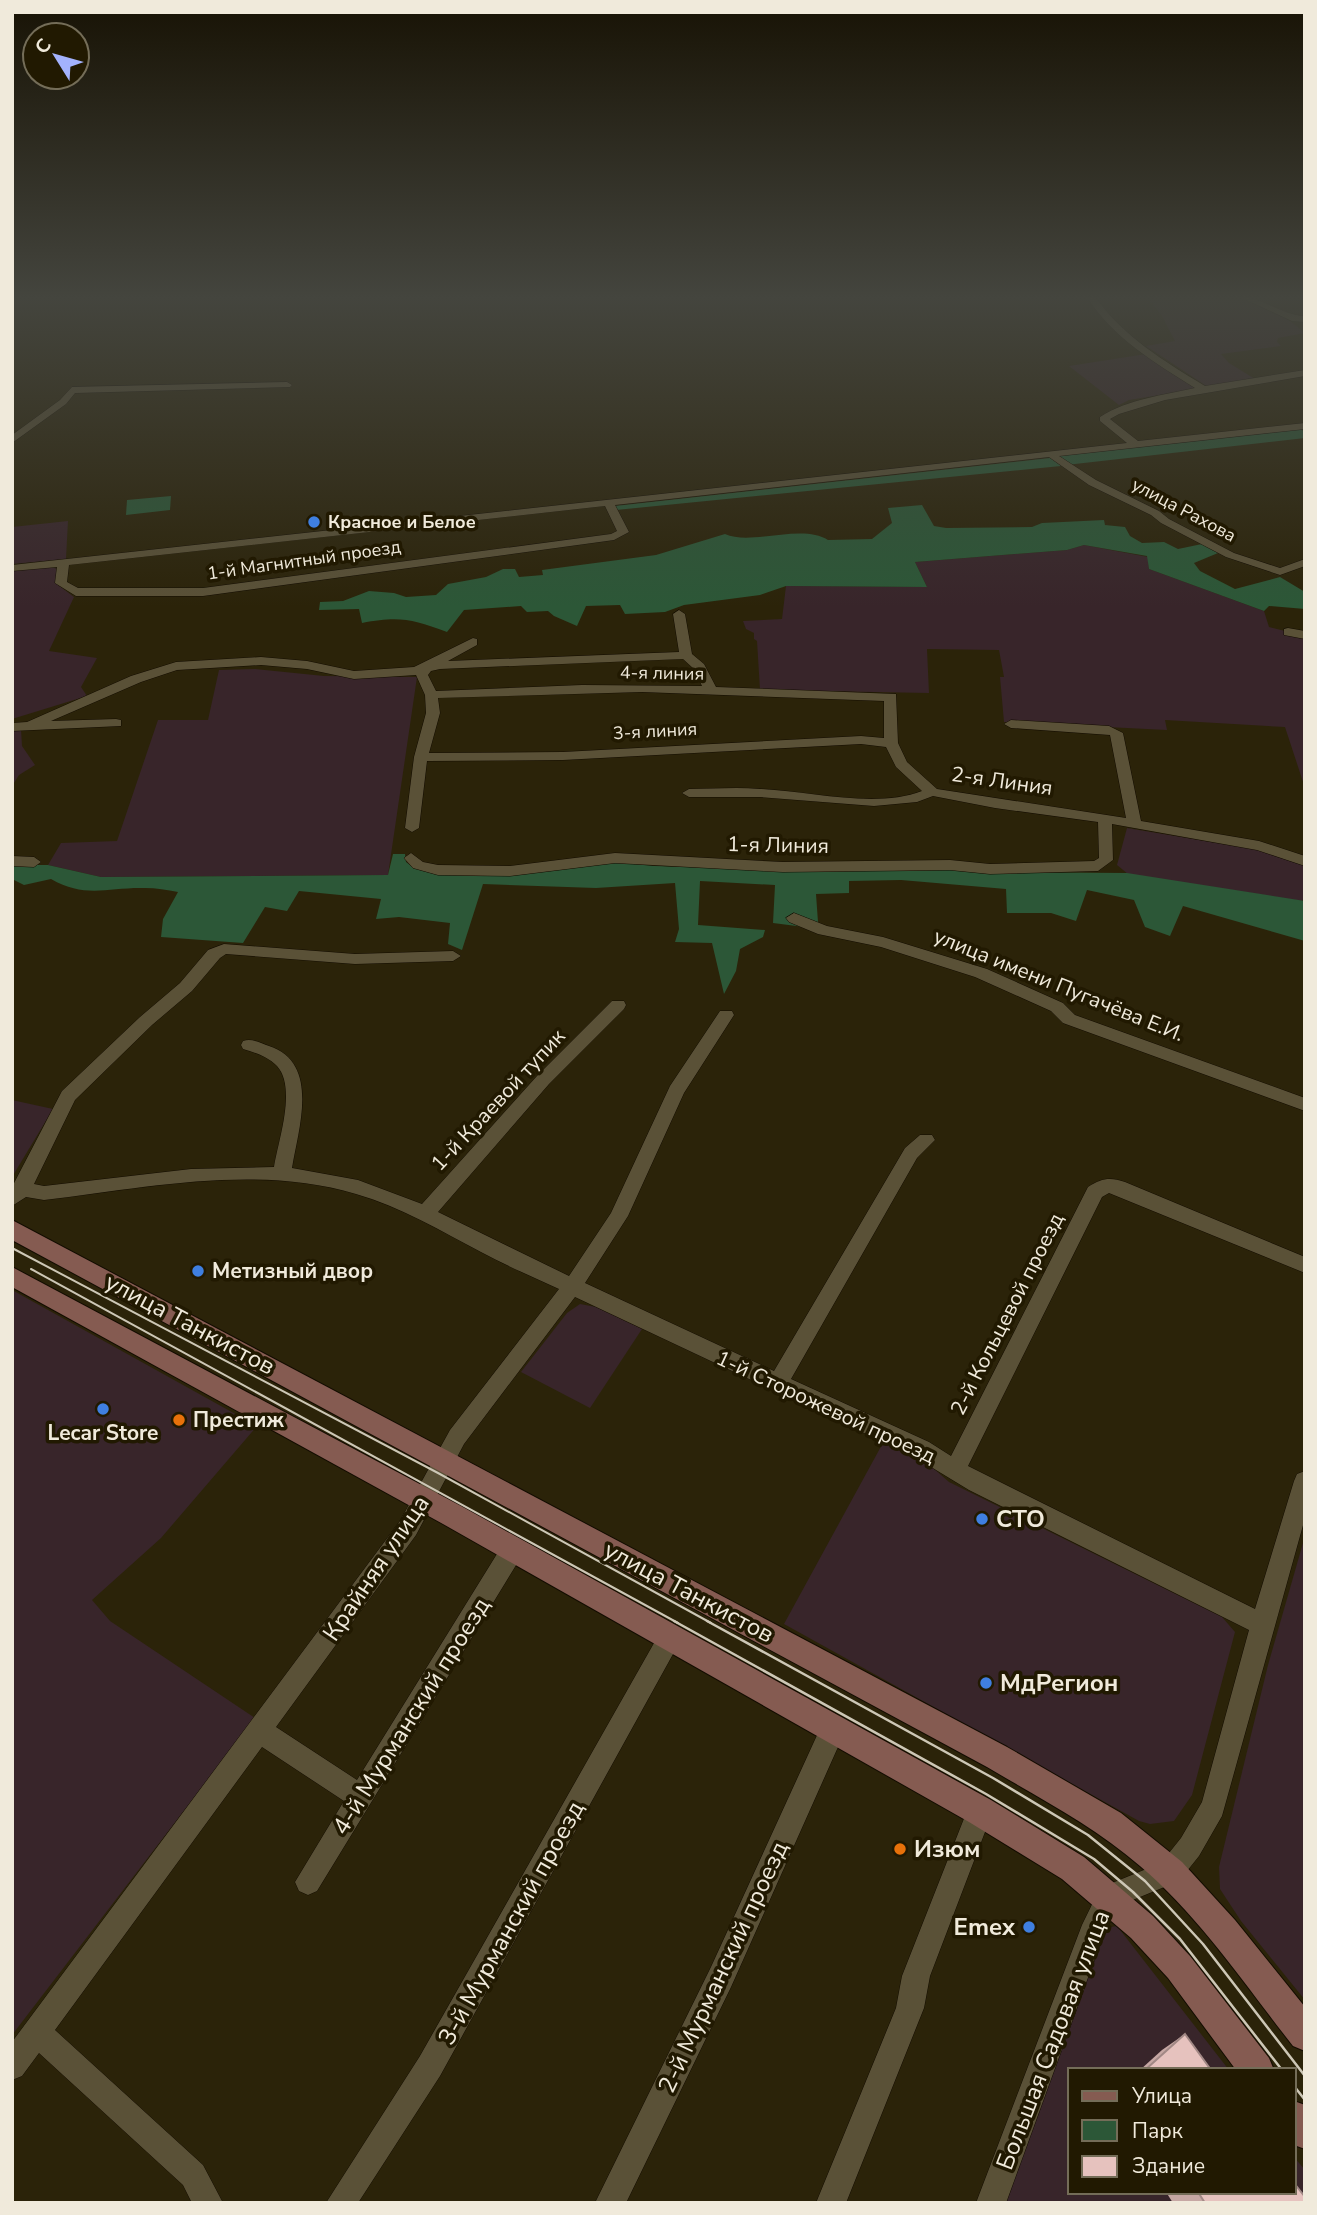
<svg xmlns="http://www.w3.org/2000/svg" width="1317" height="2215" viewBox="0 0 1317 2215" font-family="'Nunito Sans',sans-serif">
	<style>
		.commercial { fill: #38252a }
		.green { fill: #2c5737 }
		.lines { fill: none; stroke-linecap: round; stroke-linejoin: round }
		.minor-casing { stroke: #130c00; stroke-width: 1 }
		.secondary-casing { stroke: #130c00; stroke-width: 2 }
		.minor { fill: #5a5137; fill-rule: evenodd }
		.secondary { fill: #855b51; fill-rule: evenodd }
		.tram-far1 { stroke: #cdc7b6; stroke-width: 2 }
		.tram { stroke: #cdc7b6; stroke-width: 2.5 }
		.wall { fill: #c6a7a3 }
		.building { fill: #e6c2be; stroke: #a18885; stroke-width: 2 }
		.shop-dot { fill: #3f7fe0; stroke: #211901; stroke-width: 2.5 }
		.food-dot { fill: #e8710a; stroke: #211901; stroke-width: 2.5 }
		.labels { text-anchor: middle; dominant-baseline: central; stroke-width: 7; stroke-linejoin: round; paint-order: stroke }
		.far-street-label { font-size: 18px; fill: #f0eadb; stroke: #211901 }
		.far-poi-label { font-size: 18px; font-weight: bold; fill: #f0eadb; stroke: #211901; text-anchor: start }
		.street-label { font-size: 21px; fill: #f0eadb; stroke: #211901 }
		.poi-label { font-size: 21px; font-weight: bold; fill: #f0eadb; stroke: #211901; text-anchor: start }
		.near-street-label { font-size: 24px; fill: #f0eadb; stroke: #211901 }
		.near-poi-label { font-size: 24px; font-weight: bold; fill: #f0eadb; stroke: #211901; text-anchor: start }
	</style>
	<rect width="100%" height="100%" fill="#2b2309"/>
	<!-- commercial -->
	<g class="commercial">
		<polygon points="1147,297 1249,297 1293,316 1286,318 1305,333 1278,338 1277,342 1281,346 1221,354 1229,363 1255,379 1208,387 1146,346 1175,341 1162,316"/>
		<polygon points="1146,354 1196,389 1129,400 1119,405 1069,366"/>
		<polygon points="68,521 66,559 12,564 12,527"/>
		<polygon points="1084,545 1148,557 1149,569 1264,611 1269,627 1305,636 1305,788 1285,727 1165,720 1167,730 1004,722 1000,677 1004,677 999,650 927,649 929,693 760,690 757,641 754,639 754,633 746,629 743,621 782,619 786,586 927,587 915,562 1067,550"/>
		<polygon points="53,567 58,570 58,585 74,597 49,651 97,658 81,687 87,696 12,719 12,570"/>
		<polygon points="255,669 324,676 417,677 388,875 101,877 48,865 61,843 117,841 158,720 208,720 219,670"/>
		<polygon points="21,729 22,746 35,765 19,775 12,786 12,730"/>
		<polygon points="1127,828 1259,850 1305,865 1305,897 1302,901 1128,874 1117,865"/>
		<polygon points="12,1100 53,1109 12,1177"/>
		<polygon points="12,1290 257,1426 161,1538 92,1600 110,1621 255,1718 12,2035"/>
		<polygon points="580,1304 596,1307 642,1329 590,1408 521,1372 567,1313"/>
		<polygon points="884,1441 925,1461 949,1482 1222,1617 1235,1632 1192,1795 1174,1821 1150,1824 1139,1821 784,1624"/>
		<polygon points="1305,1536 1305,2000 1241,1921 1220,1889 1219,1867 1268,1665"/>
		<polygon points="1117,1926 1229,2070 1070,2070 1070,2192 1294,2192 1294,2157 1305,2170 1305,2203 1004,2203 1104,1928"/>
	</g>
	<!-- green -->
	<g class="green">
		<polygon points="1298,429 1305,431 1305,438 1066,465 1059,459 1060,456"/>
		<polygon points="1050,458 1061,466 616,510 615,506"/>
		<polygon points="171,496 170,510 126,515 127,500"/>
		<path d="M922,505L934,526L946,528L1032,527L1042,523L1104,520L1105,525L1125,527L1130,536L1142,543L1164,542L1178,549L1202,544L1218,553L1194,563L1200,571L1235,589L1280,577L1305,592V609L1269,606L1264,611L1149,569L1147,556L1084,545L1067,550L915,562L927,587L786,586L760,595L684,605L665,612L625,614L620,605L586,606L577,626L554,616L548,611L527,612L521,606L464,610L447,632C412,619 399,616 362,623L359,609L319,610L320,602L343,601L369,591L394,593L406,597L436,595L448,584L486,577L503,569H515L519,577L543,575L542,570L656,555L725,534C751,546 802,523 828,540L872,539L892,523L888,508Z"/>
		<path d="M393,854H405L406,862L414,868L435,873L613,862L655,866L777,870L952,868L998,872L1127,873L1305,901V941L1183,906L1170,936L1145,927L1134,900L1087,890L1076,921L1051,913H1007L1006,889L901,880L849,881V893L816,894L818,922L821,925L812,928L773,923L775,885L700,881L698,925L765,930L763,937L740,949L736,971L724,994L712,943L675,942L679,929L675,883L596,888L483,884L462,950L448,944L450,923L399,917L376,919L381,899L299,891L287,911L265,907L243,943L161,937L163,919L178,892C167,890 156,888 145,888C108,887 86,899 51,879L24,885L12,879V865H48L101,877L388,875Z"/>
	</g>
	<g class="lines">
		<!-- minor casing -->
		<g class="minor-casing">
			<g id="minor">
				<path d="M1087,297H1095C1124,337 1164,361 1205,386L1305,370V376L1165,400L1119,414L1110,419L1138,441L1305,423V429L1059,456L1096,480L1159,511L1169,519L1234,553L1280,568L1305,559V566L1280,575L1226,557L1161,523L1151,515L1089,485L1049,457L615,505L629,532L614,540L203,596H76L55,583L57,567L12,571V565L1127,443L1100,421V417C1128,399 1164,395 1195,388C1155,363 1113,338 1087,297ZM605,506L617,531L611,534L203,588H78L67,582L69,565Z"/>
				<path d="M1240,297C1263,297 1282,316 1305,316V322L1292,321Z"/>
				<polygon points="287,382 292,385 290,387 75,393 66,404 12,443 12,435 60,400 72,387"/>
				<path d="M679,610L685,614L692,654L704,664L716,687L896,694L898,743L907,762L937,789L1126,818L1110,735L1011,728L1004,724L1011,720L1109,726L1123,733L1141,821L1259,841L1305,856V866L1257,850L1112,824L1113,860L1098,871L990,874L950,870L783,872L615,863L510,876L438,875L413,868L404,858L411,853L423,862L438,865L510,866L615,853L783,862L950,860L990,864L1094,861L1099,858L1098,822L995,808L933,796L917,802L874,806L760,797H689L682,793L689,789C713,789 736,787 760,789C809,791 876,809 922,791L896,767L886,747L861,744L563,760L427,761L419,828L412,832L405,828L414,757L426,713L425,695L416,675L354,679L307,669L261,665L177,670L141,682L51,721L116,719L121,720V726L12,731V723L27,722L131,676L176,662L261,657L307,661L354,671L414,667L473,638L477,639V645L448,661L679,652L673,614ZM683,659L694,669L702,686L582,685L436,691L428,675L431,671L440,669ZM642,692L884,701V738L861,736L563,752L429,753L440,713L438,698Z"/>
				<polygon points="1288,628 1305,631 1305,639 1284,635 1284,629"/>
				<polygon points="12,856 34,857 41,862 34,867 12,866"/>
				<polygon points="794,913 827,926 883,937 987,969 1063,1003 1075,1015 1305,1098 1305,1111 1063,1023 1051,1011 975,977 881,947 818,934 789,922 786,918"/>
				<path d="M224,944L355,954L453,951L461,956L453,961L355,964L226,954L220,958L192,991L152,1025L75,1100L34,1184L44,1186L191,1169L274,1167C278,1141 297,1088 277,1066C267,1056 256,1053 243,1049L241,1045L243,1041C252,1038 261,1043 269,1046C321,1063 298,1130 292,1168L358,1180L422,1204L537,1076L612,1001H624L626,1005L624,1009L549,1084L438,1212L569,1276L611,1213L670,1086L720,1011H732L734,1015L684,1093L628,1216L585,1283L774,1371L905,1148L920,1135H932L935,1140L917,1158L791,1379L929,1442L951,1456L1088,1187C1102,1178 1110,1177 1125,1182L1305,1257V1273L1109,1193L1102,1197L968,1466L1255,1609L1294,1481L1297,1474L1305,1471V1518L1222,1816L1199,1856L1179,1881L1118,1906L1102,1939L1006,2203H976L1082,1925L1100,1888L1161,1863L1181,1838L1202,1802L1249,1630L969,1490L913,1456L575,1297L464,1444L416,1535L276,1727L357,1780L505,1541L513,1538L521,1541L524,1549L521,1557L317,1891L308,1895L299,1891L295,1882L344,1801L262,1747L55,2030L203,2165L223,2203H192L183,2185L39,2053L22,2076L12,2080V2042L400,1521L450,1430L559,1289C533,1277 507,1266 481,1252C441,1231 401,1207 356,1194C256,1164 146,1188 44,1200L26,1197L12,1206V1187L62,1091L140,1017L180,983L208,950Z"/>
				<polygon points="670,1625 678,1629 682,1637 678,1645 440,2076 358,2203 326,2203 420,2056 662,1629"/>
				<polygon points="833,1717 842,1720 845,1729 842,1738 731,1987 626,2203 595,2203 711,1967 824,1720"/>
				<polygon points="980,1798 989,1802 993,1811 930,1976 924,2008 846,2203 816,2203 896,2008 902,1976 967,1811 971,1802"/>
			</g>
		</g>
		<!-- secondary casing -->
		<g class="secondary-casing">
			<g id="secondary">
				<path d="M12,1220L1007,1747L1121,1813L1182,1862L1235,1920L1305,2007V2051L1293,2046C1245,1985 1200,1917 1140,1866C1094,1826 1039,1798 987,1767L12,1240Z"/>
				<polygon points="12,1267 461,1506 991,1800 1084,1857 1153,1916 1190,1956 1269,2058 1274,2070 1236,2070 1168,1978 1131,1938 1062,1879 969,1822 443,1524 12,1287"/>
				<polygon points="1294,2101 1305,2105 1305,2149 1294,2145"/>
			</g>
		</g>
		<!-- minor -->
		<use href="#minor" class="minor"/>
		<!-- secondary -->
		<use href="#secondary" class="secondary"/>
		<!-- tram-far1 -->
		<g class="tram-far1">
			<polyline points="12,1248 438,1473 711,1623"/>
			<polyline points="31,1269 678,1623"/>
		</g>
		<!-- tram -->
		<g class="tram">
			<polyline points="674,1621 986,1794 1094,1859 1133,1892 1180,1939 1282,2070"/>
			<polyline points="707,1621 993,1778 1088,1835 1145,1881 1203,1944 1305,2076"/>
			<polyline points="1294,2086 1305,2100"/>
		</g>
	</g>
	<!-- wall -->
	<g class="wall">
		<polygon points="1185,2034 1211,2070 1140,2070 1162,2050"/>
		<polygon points="1166,2192 1294,2192 1305,2203 1173,2203"/>
	</g>
	<!-- building -->
	<g class="building">
		<polygon points="1185,2034 1211,2070 1145,2070"/>
		<polygon points="1294,2183 1305,2197 1305,2203 1205,2203 1198,2192 1294,2192"/>
	</g>
	<!-- sky -->
	<linearGradient id="sky" x2="0" y2="1"><stop stop-color="#181305"/><stop offset="0.49" stop-color="#44453e"/><stop offset="1" stop-color="#44453e" stop-opacity="0"/></linearGradient>
	<rect width="1317" height="607" fill="url(#sky)"/>
	<!-- markers -->
	<g class="shop-dot">
		<circle cx="314" cy="522" r="7"/>
		<circle cx="198" cy="1271" r="7"/>
		<circle cx="103" cy="1409" r="7"/>
		<circle cx="982" cy="1519" r="7"/>
		<circle cx="986" cy="1683" r="7"/>
		<circle cx="1029" cy="1927" r="7"/>
	</g>
	<g class="food-dot">
		<circle cx="179" cy="1420" r="7"/>
		<circle cx="900" cy="1849" r="7"/>
	</g>
	<g class="labels">
		<!-- far-street labels -->
		<g class="far-street-label">
			<text transform="translate(1184 510) rotate(28)">улица Рахова</text>
			<text transform="translate(304 560) rotate(-8)">1-й Магнитный проезд</text>
			<text transform="translate(662 673) rotate(1)">4-я линия</text>
			<text transform="translate(655 731) rotate(-3)">3-я линия</text>
		</g>
		<!-- far-poi labels -->
		<g class="far-poi-label">
			<text x="328" y="522">Красное и Белое</text>
		</g>
		<!-- street labels -->
		<g class="street-label">
			<text transform="translate(1002 781) rotate(8)">2-я Линия</text>
			<text transform="translate(778 845) rotate(1)">1-я Линия</text>
			<text transform="translate(1059 985) rotate(22)">улица имени Пугачёва Е.И.</text>
			<text transform="translate(498 1100) rotate(-47)">1-й Краевой тупик</text>
			<text transform="translate(1007 1314) rotate(-63)">2-й Кольцевой проезд</text>
			<text transform="translate(826 1407) rotate(25)">1-й Сторожевой проезд</text>
		</g>
		<!-- poi labels -->
		<g class="poi-label">
			<text x="212" y="1271">Метизный двор</text>
			<text x="193" y="1420">Престиж</text>
			<text x="103" y="1433" text-anchor="middle">Lecar Store</text>
		</g>
		<!-- near-street labels -->
		<g class="near-street-label">
			<text transform="translate(190 1324) rotate(28)">улица Танкистов</text>
			<text transform="translate(376 1568) rotate(-56)">Крайняя улица</text>
			<text transform="translate(689 1592) rotate(28)">улица Танкистов</text>
			<text transform="translate(411 1716) rotate(-58)">4-й Мурманский проезд</text>
			<text transform="translate(511 1923) rotate(-61)">3-й Мурманский проезд</text>
			<text transform="translate(723 1967) rotate(-65)">2-й Мурманский проезд</text>
			<text transform="translate(1053 2040) rotate(-69)">Большая Садовая улица</text>
		</g>
		<!-- near-poi labels -->
		<g class="near-poi-label">
			<text x="996" y="1519">СТО</text>
			<text x="1000" y="1683">МдРегион</text>
			<text x="914" y="1849">Изюм</text>
			<text x="1015" y="1927" text-anchor="end">Emex</text>
		</g>
	</g>
	<!-- border -->
	<rect width="1317" height="2215" fill="none" stroke="#f0eadb" stroke-width="28"/>
	<!-- legend -->
	<rect x="1068" y="2068" width="228" height="126" fill="#211901" stroke="#746d58" stroke-width="2"/>
	<rect x="1082" y="2091" width="35" height="10" fill="#855b51" stroke="#746d58" stroke-width="2"/>
	<text x="1132" y="2103" font-size="21" fill="#f0eadb">Улица</text>
	<rect x="1082" y="2120" width="35" height="21" fill="#2c5737" stroke="#746d58" stroke-width="2"/>
	<text x="1132" y="2138" font-size="21" fill="#f0eadb">Парк</text>
	<rect x="1082" y="2156" width="35" height="21" fill="#e6c2be" stroke="#746d58" stroke-width="2"/>
	<text x="1132" y="2173" font-size="21" fill="#f0eadb">Здание</text>
	<!-- north arrow -->
	<g transform="translate(56 56) rotate(307)"><circle r="33" fill="#211901" stroke="#746d58" stroke-width="2"/>
	<path d="M0-5L12 26L0 18L-12 26Z" fill="#a3b2fd"/>
	<text y="-10" font-size="19" font-weight="bold" text-anchor="middle" fill="#f0eadb">С</text>
	</g>
</svg>
